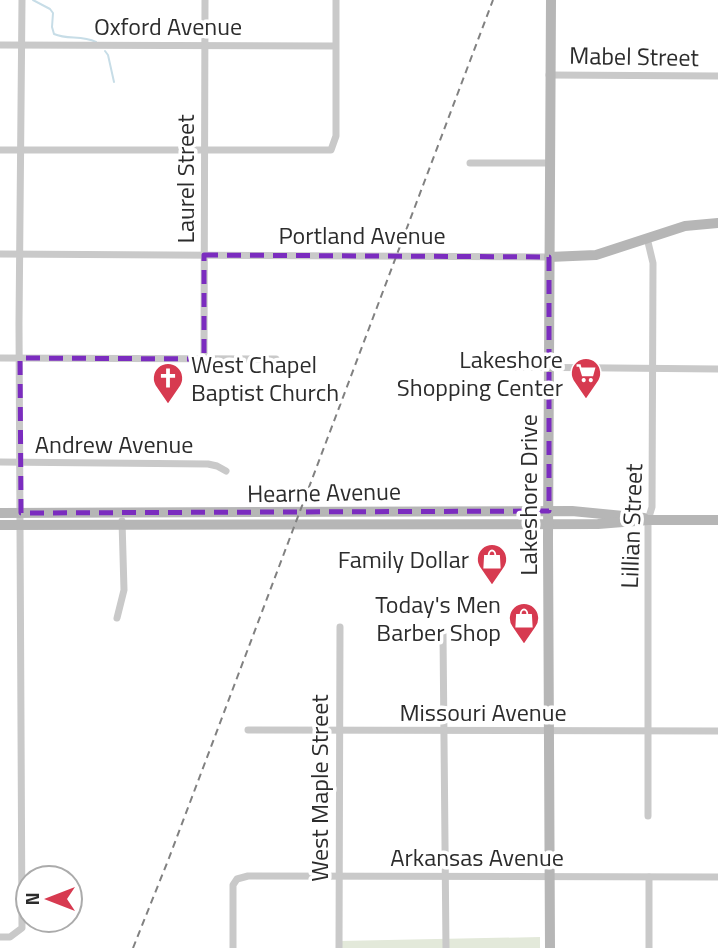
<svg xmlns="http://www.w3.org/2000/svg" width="718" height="948" viewBox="0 0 718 948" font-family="'Titillium Web',sans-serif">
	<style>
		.green { fill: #e3e9da }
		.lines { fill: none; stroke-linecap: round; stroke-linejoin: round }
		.stream { stroke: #c7dde7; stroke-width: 2 }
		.street { stroke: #c9c9c9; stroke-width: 7 }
		.secondary { stroke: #b6b6b6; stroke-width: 10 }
		.rail { stroke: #818181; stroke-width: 2; stroke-dasharray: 7 5; stroke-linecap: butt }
		.marked { fill: none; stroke: #7b2cbf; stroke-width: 5; stroke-dasharray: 14 9; stroke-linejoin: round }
		.labels { text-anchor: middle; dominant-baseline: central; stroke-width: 7; stroke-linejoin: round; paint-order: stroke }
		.street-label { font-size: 24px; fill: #2c2c2c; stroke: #fff }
		.poi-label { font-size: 24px; fill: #2c2c2c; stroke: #fff; text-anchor: end }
	</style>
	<rect width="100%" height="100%" fill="#fff"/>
	<!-- green -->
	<polygon class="green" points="540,937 540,948 339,948 339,941"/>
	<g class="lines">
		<!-- stream -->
		<g class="stream">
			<path d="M33,0L50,9L53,13L52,27L54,34C68,40 81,35 96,42"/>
			<polyline points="105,51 108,55 114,82"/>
		</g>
		<!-- street -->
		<g class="street">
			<polyline points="0,45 335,46"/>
			<polyline points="549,75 718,76"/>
			<polyline points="0,150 331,150 336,136 336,0"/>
			<polyline points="470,163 549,163"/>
			<polyline points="647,238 653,263 652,507 648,520 648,816"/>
			<polyline points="0,254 549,257"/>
			<polyline points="0,358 276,359"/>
			<polyline points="204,359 205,0"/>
			<polyline points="500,367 718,369"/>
			<polyline points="0,462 208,464 217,466 226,471"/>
			<polyline points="117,618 124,590 122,521"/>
			<polyline points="443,634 446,948"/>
			<polyline points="248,730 718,731"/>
			<polyline points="649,877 649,948"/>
			<polyline points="0,937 10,937 22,928 19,324 22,0"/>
			<polyline points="233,948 233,885 237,879 248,876 718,877"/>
			<polyline points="339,948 340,627"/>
		</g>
		<!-- secondary -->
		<g class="secondary">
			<polyline points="549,257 596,255 685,226 718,223"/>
			<polyline points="0,513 572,511 644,518"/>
			<polyline points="0,525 598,524 648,520 718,520"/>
			<polyline points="550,948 548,540 551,0"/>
		</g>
		<!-- rail -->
		<polyline class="rail" points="133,948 169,858 493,0"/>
	</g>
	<!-- marked area -->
	<path class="marked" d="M204,255L549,257V511L21,513L20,358L204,359Z"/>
	<!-- icons -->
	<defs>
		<g id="supermarket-pin" transform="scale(1.575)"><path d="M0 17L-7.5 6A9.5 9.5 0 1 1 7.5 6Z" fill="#d73a50" stroke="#fff"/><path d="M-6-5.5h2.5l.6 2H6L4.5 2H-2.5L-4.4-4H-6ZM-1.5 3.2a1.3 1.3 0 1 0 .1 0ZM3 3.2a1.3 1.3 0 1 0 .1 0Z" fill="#fff"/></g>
		<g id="church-pin" transform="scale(1.575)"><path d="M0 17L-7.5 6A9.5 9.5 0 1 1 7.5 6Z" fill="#d73a50" stroke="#fff"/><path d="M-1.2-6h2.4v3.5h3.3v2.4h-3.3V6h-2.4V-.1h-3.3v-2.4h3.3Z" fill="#fff"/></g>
		<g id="shop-pin" transform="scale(1.575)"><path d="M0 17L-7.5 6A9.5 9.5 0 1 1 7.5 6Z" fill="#d73a50" stroke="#fff"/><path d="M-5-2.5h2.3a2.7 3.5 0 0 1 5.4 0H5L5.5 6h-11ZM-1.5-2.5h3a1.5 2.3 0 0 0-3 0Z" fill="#fff"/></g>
	</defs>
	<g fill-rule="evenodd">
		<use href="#supermarket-pin" x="586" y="373"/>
		<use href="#church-pin" x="168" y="378"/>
		<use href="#shop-pin" x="492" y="559"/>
		<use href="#shop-pin" x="524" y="618"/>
	</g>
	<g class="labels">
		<!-- street labels -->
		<g class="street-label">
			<text x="168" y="26">Oxford Avenue</text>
			<text transform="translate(634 56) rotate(1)">Mabel Street</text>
			<text transform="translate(185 179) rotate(-90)">Laurel Street</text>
			<text x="362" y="235">Portland Avenue</text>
			<text x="114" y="444">Andrew Avenue</text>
			<text transform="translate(324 492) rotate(-1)">Hearne Avenue</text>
			<text transform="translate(528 495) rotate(-90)">Lakeshore Drive</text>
			<text transform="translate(631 526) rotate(-88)">Lillian Street</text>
			<text x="483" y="712">Missouri Avenue</text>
			<text transform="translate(319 788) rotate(-90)">West Maple Street</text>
			<text x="477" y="857">Arkansas Avenue</text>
		</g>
		<!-- poi labels -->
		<g class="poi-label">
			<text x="563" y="359">Lakeshore<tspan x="563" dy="28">Shopping Center</tspan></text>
			<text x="191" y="364" text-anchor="start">West Chapel<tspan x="191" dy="28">Baptist Church</tspan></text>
			<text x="469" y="559">Family Dollar</text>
			<text x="501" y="604">Today's Men<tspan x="501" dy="28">Barber Shop</tspan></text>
		</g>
	</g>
	<!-- north arrow -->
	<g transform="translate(49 899) rotate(270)"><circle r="33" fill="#ffffff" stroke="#ababab" stroke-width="2"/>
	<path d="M0-5L12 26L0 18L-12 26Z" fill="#d73a50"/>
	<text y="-10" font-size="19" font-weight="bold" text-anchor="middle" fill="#2c2c2c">N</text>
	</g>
</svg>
